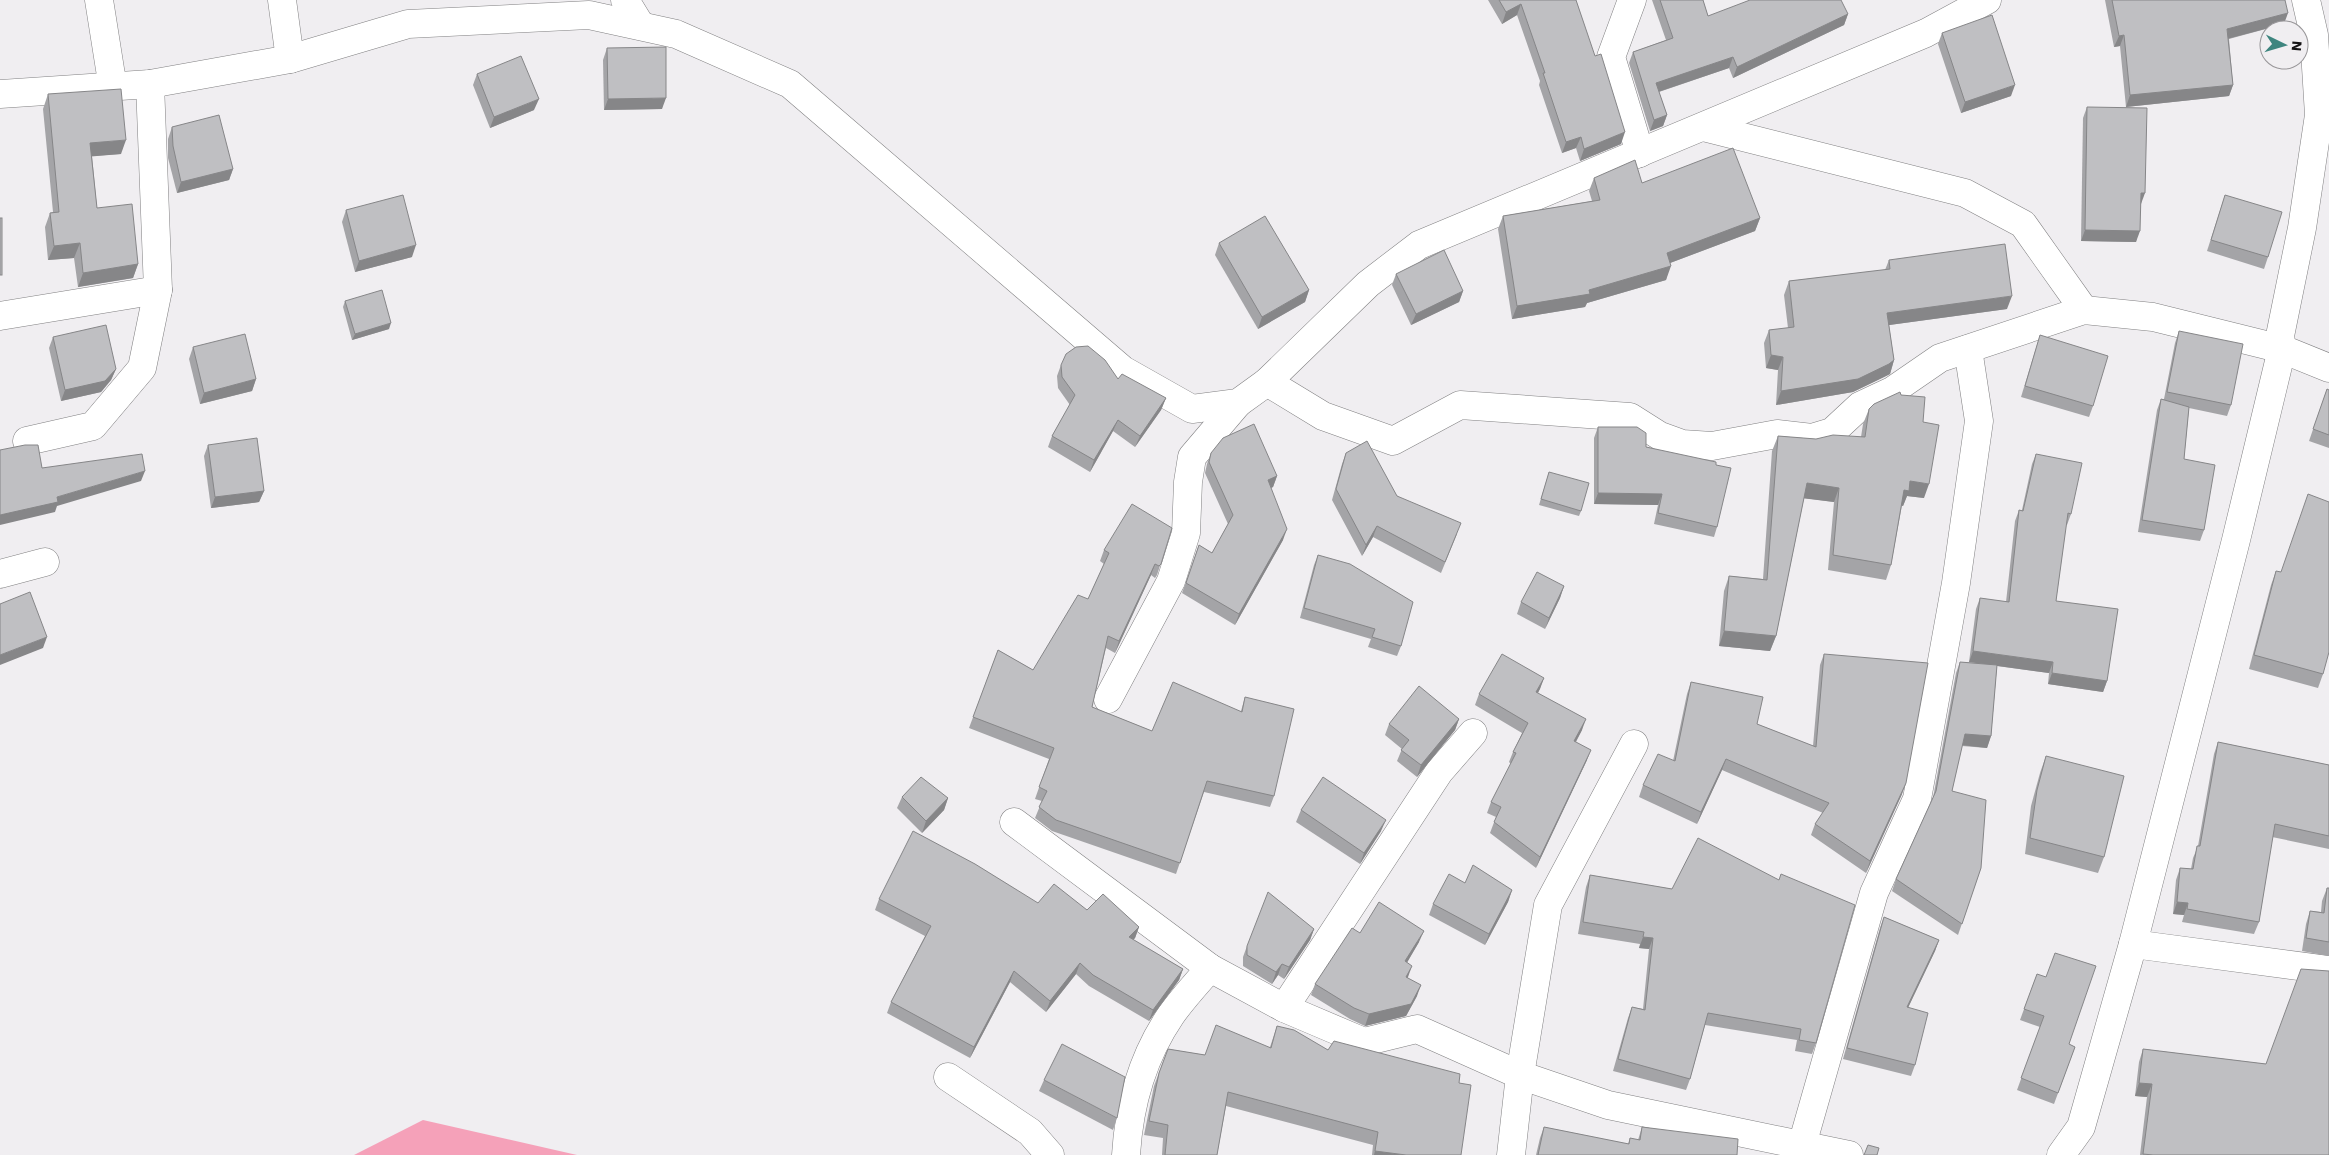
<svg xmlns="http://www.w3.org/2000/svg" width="2329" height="1155" viewBox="0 0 2329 1155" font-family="'Work Sans',sans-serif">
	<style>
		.green { fill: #f5a1b9 }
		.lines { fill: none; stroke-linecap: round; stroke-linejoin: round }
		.street-casing { stroke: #818082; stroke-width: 29 }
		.street { stroke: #fff; stroke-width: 28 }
		.wall { fill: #a4a4a7 }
		.shaded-wall { fill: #868688 }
		.building { fill: #bfbfc2; stroke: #868688 }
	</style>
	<rect width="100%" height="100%" fill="#f0eef1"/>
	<!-- green -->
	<polygon class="green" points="423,1120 577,1155 354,1155"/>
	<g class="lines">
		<!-- street casing -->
		<g class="street-casing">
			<g id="street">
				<polyline points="99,0 113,88"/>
				<polyline points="282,0 290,59"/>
				<polyline points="625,0 641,26"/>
				<polyline points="1632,0 1611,57 1640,153"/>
				<polyline points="0,94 150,84 290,59 408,24 589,15 676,34 790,84 1123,370 1192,409 1238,403 1267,382 1368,284 1419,245 1926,33 1987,0"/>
				<polyline points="1703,127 1965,193 2023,224 2084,310"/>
				<polyline points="0,316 158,290"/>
				<polyline points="1267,382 1323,416 1393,441 1460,405 1630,417 1660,436 1682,444 1712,446 1777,434 1812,438 1832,432 1860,406 1892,391 1940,358 2084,310 2153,317 2282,349 2329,368"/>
				<polyline points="27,441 93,426 142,368 158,290 150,84"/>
				<polyline points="0,574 45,562"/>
				<polyline points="1108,699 1171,581 1186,533 1188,482 1192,457 1238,403"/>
				<polyline points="1014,822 1210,968 1284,1008 1364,1042 1417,1029 1520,1075 1608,1105 1849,1155"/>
				<polyline points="2133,944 2329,970"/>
				<polyline points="1284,1008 1439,772 1473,733"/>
				<polyline points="948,1077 1030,1132 1050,1155"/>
				<polyline points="1802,1145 1874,893 1917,799 1956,583 1979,421 1968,349"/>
				<path d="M1126,1155C1129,1105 1143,1056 1171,1015C1183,998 1197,983 1210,968"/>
				<polyline points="1511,1155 1520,1075 1548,905 1634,744"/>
				<polyline points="2061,1155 2081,1127 2133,944 2236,540 2282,349 2280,336 2302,228 2319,115 2314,35 2306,0"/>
			</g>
		</g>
		<!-- street -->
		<use href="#street" class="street"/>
	</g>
	<!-- wall -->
	<g class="wall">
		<polygon points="1488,0 1576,0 1621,144 1580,161 1576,148 1562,153 1539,85 1540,81 1517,15 1502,24"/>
		<polygon points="1652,0 1703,0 1708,16 1848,14 1844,25 1733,78 1729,68 1659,92 1667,115 1663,126 1650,131 1629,63 1633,52 1666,40"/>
		<polygon points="2105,0 2285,0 2284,24 2229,39 2233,85 2229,96 2126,107 2120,46 2114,47"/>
		<polygon points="1942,33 2011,96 1961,113 1938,44"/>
		<polygon points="607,48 662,109 604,110 603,60"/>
		<polygon points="477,74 534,110 490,128 473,85"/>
		<polygon points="48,94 121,154 92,156 97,208 138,264 133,278 78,287 74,258 48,260 45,227 50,213 53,212 43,109"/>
		<polygon points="2087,107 2141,204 2136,242 2081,241 2083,118"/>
		<polygon points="172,127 233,169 229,180 177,193 168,158 168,139"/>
		<polygon points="1594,178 1642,183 1760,218 1755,231 1670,263 1666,280 1587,303 1585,307 1512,319 1498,229 1503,216 1592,201 1589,191"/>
		<polygon points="2225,195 2268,257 2264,269 2207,251"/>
		<polygon points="346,210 412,257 355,272 342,222"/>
		<polygon points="1219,243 1309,290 1305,302 1258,329 1215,255"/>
		<polygon points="1889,260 2007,309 1889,325 1894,360 1890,374 1884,377 1853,392 1776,405 1778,370 1766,368 1764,343 1769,330 1788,328 1784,295 1789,281 1885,270"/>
		<polygon points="1396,274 1463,291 1459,302 1411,325 1392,285"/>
		<polygon points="345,301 389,329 352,340 343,307"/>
		<polygon points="2179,331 2231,405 2227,416 2189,408 2184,459 2204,530 2200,541 2138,532 2157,410 2161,399 2164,399 2175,343"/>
		<polygon points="2040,335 2093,406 2089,417 2021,397"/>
		<polygon points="53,337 116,369 111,380 101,392 61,401 49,348"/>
		<polygon points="193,347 256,379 252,391 200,404 189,359"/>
		<polygon points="1061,365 1118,379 1166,398 1161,410 1135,447 1113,431 1090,472 1048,447 1052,436 1070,405 1058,388 1057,376"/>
		<polygon points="2327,389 2329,390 2329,448 2309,441"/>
		<polygon points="1901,395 1923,422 1924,498 1907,496 1903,506 1902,505 1891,565 1886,580 1828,570 1834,502 1804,498 1776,636 1770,651 1719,646 1724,591 1729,576 1763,579 1772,451 1778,436 1816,439 1861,437 1863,424 1869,409"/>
		<polygon points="1598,427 1646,447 1716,465 1717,527 1714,537 1654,524 1658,505 1594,504 1594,438"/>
		<polygon points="208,445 264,491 259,502 211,508 204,456"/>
		<polygon points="1211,453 1277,476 1273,487 1271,488 1283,540 1235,625 1182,593 1199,545 1212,553 1228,524 1205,473 1207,464"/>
		<polygon points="1346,453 1397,496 1457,534 1441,573 1373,537 1362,556 1332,500 1342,464"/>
		<polygon points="2036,454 2071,514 2067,525 2066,525 2056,601 2107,681 2103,692 2048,684 2049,673 1997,666 1991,736 1987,748 1962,746 1952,791 1981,868 1958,935 1892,891 1896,879 1933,798 1956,673 1960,662 1978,663 1969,662 1976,609 1980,598 2006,602 2015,521 2019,510 2022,510 2032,464"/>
		<polygon points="1549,472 1581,511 1579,516 1539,505"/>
		<polygon points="1172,528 1157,575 1155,578 1151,575 1115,653 1106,648 1092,707 1152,731 1241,711 1245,697 1274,796 1270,807 1204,792 1176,874 1052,831 1035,818 1042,801 1035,799 1049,759 969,728 998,650 1033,670 1088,599 1104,564 1100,561 1104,550"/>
		<polygon points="1318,555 1401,646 1397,656 1368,647 1371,639 1300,618 1314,565"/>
		<polygon points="2276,571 2323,674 2318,688 2249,669 2271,585"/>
		<polygon points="1564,586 1560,598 1545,629 1517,614 1521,602"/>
		<polygon points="1824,654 1902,794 1866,873 1811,835 1815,824 1823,813 1722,770 1697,824 1639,797 1643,785 1673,761 1687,694 1691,682 1757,724 1813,746 1820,665"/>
		<polygon points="1544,678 1538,693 1582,730 1576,742 1587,760 1536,868 1490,833 1496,817 1487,813 1491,802 1511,764 1509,762 1513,752 1522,733 1475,705 1479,694"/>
		<polygon points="1459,719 1455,730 1417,777 1397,761 1402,749 1385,735 1389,724"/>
		<polygon points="2218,742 2329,765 2329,849 2272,837 2259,922 2254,934 2182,922 2184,915 2173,914 2176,880 2180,868 2191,869 2193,858 2198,846 2214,754"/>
		<polygon points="2046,756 2104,857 2098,873 2025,854 2031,806 2040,773"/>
		<polygon points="902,797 948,798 944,810 922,833 897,808"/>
		<polygon points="1301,810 1381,831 1360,864 1296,822"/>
		<polygon points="1590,875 1672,889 1816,1043 1812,1054 1795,1051 1797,1040 1705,1025 1690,1079 1686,1090 1613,1071 1628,1018 1632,1007 1643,1009 1649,949 1639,948 1640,944 1578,934 1586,887"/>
		<polygon points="1465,883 1512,890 1508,902 1485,945 1429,915 1433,904"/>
		<polygon points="2327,888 2329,888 2329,956 2302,951 2306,924 2310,911 2321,912 2322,901"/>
		<polygon points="879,899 1038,903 1087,910 1139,927 1135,938 1133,940 1183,969 1179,980 1149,1021 1089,986 1076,974 1046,1012 1010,982 970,1058 887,1013 891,1002 925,936 875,910"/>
		<polygon points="1884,917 1939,940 1935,951 1908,1008 1915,1065 1911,1076 1843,1059 1880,928"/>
		<polygon points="1314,929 1310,940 1284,979 1278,975 1272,984 1243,966 1243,957 1247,946"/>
		<polygon points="1360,933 1419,942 1407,962 1408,978 1417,996 1406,1016 1365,1026 1350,1019 1311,995 1315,984"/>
		<polygon points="2329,971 2329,1155 2140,1155 2147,1097 2135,1096 2139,1062 2143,1049 2266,1064"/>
		<polygon points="2037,974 2069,1044 2075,1047 2054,1104 2017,1090 2040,1027 2020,1020"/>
		<polygon points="1277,1026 1328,1050 1459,1083 1461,1155 1372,1155 1373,1145 1226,1106 1217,1155 1162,1155 1163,1138 1144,1135 1154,1086 1168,1049 1205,1055 1270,1047"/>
		<polygon points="1044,1080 1117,1118 1113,1130 1039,1091"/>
		<polygon points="1544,1127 1628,1144 1630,1138 1638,1140 1642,1127 1737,1155 1536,1155 1540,1138"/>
	</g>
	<!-- shaded-wall -->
	<g class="shaded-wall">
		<polygon points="1521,4 1517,15 1502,24 1506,12"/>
		<polygon points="2288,13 2284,24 2223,40 2227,29"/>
		<polygon points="1848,14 1844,25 1733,78 1737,67"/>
		<polygon points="2124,35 2120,46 2114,47 2119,36"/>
		<polygon points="1733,57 1729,68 1652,94 1656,83"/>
		<polygon points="2015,85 2011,96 1961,113 1965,102"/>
		<polygon points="2233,85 2229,96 2126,107 2130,95"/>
		<polygon points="666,98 662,109 604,110 608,99"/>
		<polygon points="539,99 534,110 490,128 494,117"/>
		<polygon points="1667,115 1663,126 1650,131 1654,120"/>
		<polygon points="1625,132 1621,144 1580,161 1584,149"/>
		<polygon points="1581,137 1576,148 1562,153 1566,142"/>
		<polygon points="126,140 121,154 85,157 90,143"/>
		<polygon points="233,169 229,180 177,193 181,182"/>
		<polygon points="2141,193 2145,193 2141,204 2137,204"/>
		<polygon points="1760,218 1755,231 1662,266 1667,253"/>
		<polygon points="2085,230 2140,231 2136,242 2081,241"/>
		<polygon points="80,243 74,258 48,260 54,246"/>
		<polygon points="416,245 412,257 355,272 359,261"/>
		<polygon points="138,264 133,278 78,287 83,273"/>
		<polygon points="1671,266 1666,280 1587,303 1585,307 1512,319 1517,306 1589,290"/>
		<polygon points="1309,290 1305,302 1258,329 1262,317"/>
		<polygon points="1463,291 1459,302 1411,325 1416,314"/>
		<polygon points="2012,296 2007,309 1882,326 1887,313"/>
		<polygon points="391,323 389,329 352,340 355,334"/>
		<polygon points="1771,355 1783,357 1778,370 1766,368"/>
		<polygon points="1894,360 1890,374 1884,377 1853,392 1776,405 1781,391"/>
		<polygon points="116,369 111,380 101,392 61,401 65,390"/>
		<polygon points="256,379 252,391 200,404 204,393"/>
		<polygon points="1166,398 1161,410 1135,447 1140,436"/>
		<polygon points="1118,420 1113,431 1090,472 1094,460"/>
		<polygon points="145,471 141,481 57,506 55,512 0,525 0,515 57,497"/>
		<polygon points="1277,476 1273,487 1264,491 1268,480"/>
		<polygon points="1910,481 1929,484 1924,498 1907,496 1903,506 1899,505 1904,490"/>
		<polygon points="1807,483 1839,488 1834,502 1801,498"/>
		<polygon points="264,491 259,502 211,508 215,497"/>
		<polygon points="1598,493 1662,494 1658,505 1594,504"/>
		<polygon points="1377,526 1373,537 1362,556 1366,545"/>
		<polygon points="1287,529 1283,540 1235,625 1239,614"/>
		<polygon points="1155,564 1151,575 1115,653 1119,641"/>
		<polygon points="1564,586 1560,598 1545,629 1549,618"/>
		<polygon points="1724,631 1776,636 1770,651 1719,646"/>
		<polygon points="47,637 43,648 0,665 0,655"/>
		<polygon points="1973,651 2053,662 2049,673 1969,662"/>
		<polygon points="2052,673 2107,681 2103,692 2048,684"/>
		<polygon points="1544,678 1540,689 1532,703 1536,692"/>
		<polygon points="1459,719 1455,730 1417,777 1421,765"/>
		<polygon points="1586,719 1582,730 1570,752 1574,741"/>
		<polygon points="1965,734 1991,736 1987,748 1961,745"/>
		<polygon points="1591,750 1587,760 1536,868 1540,857"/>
		<polygon points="1726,759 1722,770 1697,824 1701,812"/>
		<polygon points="1906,783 1902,794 1866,873 1870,861"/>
		<polygon points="948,798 944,810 922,833 926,821"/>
		<polygon points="1386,820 1381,831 1360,864 1364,853"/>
		<polygon points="1512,890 1508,902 1485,945 1489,934"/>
		<polygon points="2177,902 2188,903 2184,915 2173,914"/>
		<polygon points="1139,927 1135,938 1125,948 1129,937"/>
		<polygon points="1314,929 1310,940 1284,979 1289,967"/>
		<polygon points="1424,931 1419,942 1401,973 1405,961"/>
		<polygon points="1643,937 1653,938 1649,949 1639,948"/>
		<polygon points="1939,940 1935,951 1903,1018 1907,1007"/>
		<polygon points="1080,963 1076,974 1046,1012 1050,1001"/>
		<polygon points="1282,964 1278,975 1272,984 1276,972"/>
		<polygon points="1412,966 1408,977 1402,988 1406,977"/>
		<polygon points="1183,969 1179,980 1149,1021 1153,1010"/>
		<polygon points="1014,971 1010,982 970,1058 974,1047"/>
		<polygon points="1421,985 1417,996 1406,1016 1365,1026 1369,1014"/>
		<polygon points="2139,1083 2152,1084 2147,1097 2135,1096"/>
		<polygon points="1375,1151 1406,1155 1374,1155"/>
	</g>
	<!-- building -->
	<g class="building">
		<polygon points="1499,0 1576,0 1595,56 1601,54 1625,132 1584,149 1581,137 1566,142 1543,73 1545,73 1521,4 1506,12"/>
		<polygon points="1660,0 1703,0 1708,16 1750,0 1841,0 1848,14 1737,67 1733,57 1656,83 1667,115 1654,120 1633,52 1673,38"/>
		<polygon points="2112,0 2285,0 2288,13 2227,29 2233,85 2130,95 2124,35 2119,36"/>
		<polygon points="1992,15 2015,85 1965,102 1942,33"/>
		<polygon points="666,47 666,98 608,99 607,48"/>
		<polygon points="521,56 539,99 494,117 477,74"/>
		<polygon points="121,89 126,140 90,143 97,208 132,204 138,264 83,273 80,243 54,246 50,213 59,212 48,94"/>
		<polygon points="2087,107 2147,108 2145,193 2141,193 2140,231 2085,230"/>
		<polygon points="219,115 233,169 181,182 173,146 172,127"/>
		<polygon points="1733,148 1760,218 1667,253 1671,266 1589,290 1590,294 1517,306 1503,216 1600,200 1594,178 1635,160 1642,183"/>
		<polygon points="403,195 416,245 359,261 346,210"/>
		<polygon points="2225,195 2282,212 2268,257 2211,240"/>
		<polygon points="1265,216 1309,290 1262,317 1219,243"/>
		<rect x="0" y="218" width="2" height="57"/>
		<polygon points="2005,244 2012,296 1887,313 1894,360 1889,364 1858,379 1781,391 1783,357 1771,355 1769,330 1794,327 1789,281 1890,269 1889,260"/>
		<polygon points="1444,250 1463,291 1416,314 1396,274"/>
		<polygon points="382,290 391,323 355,334 345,301"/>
		<polygon points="106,325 116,369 105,381 65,390 53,337"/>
		<polygon points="2179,331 2243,344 2231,405 2167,392"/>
		<polygon points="245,334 256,379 204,393 193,347"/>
		<polygon points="2040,335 2108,356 2093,406 2025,386"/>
		<polygon points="1088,346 1105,360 1118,379 1122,374 1166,398 1140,436 1118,420 1094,460 1052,436 1075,395 1062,377 1061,365 1066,354 1076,347"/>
		<polygon points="2327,389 2329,390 2329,435 2313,429"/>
		<polygon points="1900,392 1901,395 1925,397 1923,422 1939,425 1929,484 1910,481 1909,491 1904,490 1891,565 1833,555 1839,488 1807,483 1776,636 1724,631 1729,576 1767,580 1778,436 1816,439 1833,435 1865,437 1869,409 1874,404"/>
		<polygon points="2161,399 2189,407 2184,459 2215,465 2204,530 2142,520"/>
		<polygon points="1254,424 1277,476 1268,480 1287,529 1239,614 1186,583 1199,545 1212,553 1233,515 1209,462 1211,453 1223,438"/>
		<polygon points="1598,427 1637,427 1646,433 1646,447 1716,462 1716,465 1731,468 1717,527 1658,513 1662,494 1598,493"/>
		<polygon points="257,438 264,491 215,497 208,445"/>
		<polygon points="1367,441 1397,496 1461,523 1445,562 1377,526 1366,545 1336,489 1346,453"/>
		<polygon points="25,445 38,445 42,468 142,454 145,471 57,497 58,502 0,515 0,450"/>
		<polygon points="2036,454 2082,463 2071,514 2068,513 2056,601 2118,609 2107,681 2052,673 2053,662 1973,651 1980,598 2009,602 2019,510 2023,511"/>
		<polygon points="1549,472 1589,483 1581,511 1541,499"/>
		<polygon points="2308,494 2329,502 2329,652 2323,674 2254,655 2276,571 2281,572"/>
		<polygon points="1132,504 1172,528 1161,564 1159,566 1155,564 1119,641 1108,636 1092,707 1152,731 1173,682 1242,712 1245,697 1294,709 1274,796 1207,781 1180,863 1056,820 1039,807 1047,791 1039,787 1054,748 973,717 998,650 1033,670 1078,595 1088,599 1109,553 1104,550"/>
		<polygon points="1318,555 1350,564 1413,602 1401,646 1372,637 1375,629 1304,608"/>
		<polygon points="1537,572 1564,586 1549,618 1521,602"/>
		<polygon points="30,592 47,637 0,655 0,604"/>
		<polygon points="1502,654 1544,678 1536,692 1586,719 1574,741 1591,750 1540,857 1494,822 1501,807 1491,802 1516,753 1513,752 1528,723 1479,694"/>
		<polygon points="1824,654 1928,663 1906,783 1870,861 1815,824 1829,803 1726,759 1701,812 1643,785 1658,754 1675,761 1691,682 1763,697 1757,724 1816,747"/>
		<polygon points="1960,662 1997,665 1991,736 1965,734 1952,791 1986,800 1981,868 1962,924 1896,879 1936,791"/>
		<polygon points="1419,686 1459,719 1421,765 1401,750 1409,740 1389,724"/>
		<polygon points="2218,742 2329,765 2329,836 2275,824 2259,922 2187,909 2188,903 2177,902 2180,868 2193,869 2197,846 2200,846"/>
		<polygon points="2046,756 2124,776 2104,857 2030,838 2037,790"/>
		<polygon points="921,777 948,798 926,821 902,797"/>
		<polygon points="1323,777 1386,820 1364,853 1301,810"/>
		<polygon points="913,831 975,864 1038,903 1054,884 1087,910 1103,894 1139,927 1129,937 1183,969 1153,1010 1093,975 1080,963 1050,1001 1014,971 974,1047 891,1002 931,926 879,899"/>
		<polygon points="1698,838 1779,880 1781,874 1855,905 1816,1043 1799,1040 1801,1029 1708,1013 1690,1079 1618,1059 1632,1007 1645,1010 1653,938 1643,937 1644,932 1583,922 1590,875 1672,889"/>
		<polygon points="1473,865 1512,890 1489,934 1433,904 1449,874 1465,883"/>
		<polygon points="2327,888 2329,888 2329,942 2306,938 2310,911 2324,913"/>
		<polygon points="1268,892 1314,929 1289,967 1282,964 1276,972 1247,955 1247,946"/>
		<polygon points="1379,902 1424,931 1405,961 1412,966 1406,977 1421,985 1411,1004 1369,1014 1354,1008 1315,984 1352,928 1360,933"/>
		<polygon points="1884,917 1939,940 1907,1007 1928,1013 1915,1065 1847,1048"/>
		<polygon points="2055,953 2096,966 2069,1044 2075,1047 2058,1093 2021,1078 2044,1016 2024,1009 2037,974 2046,977"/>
		<polygon points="2301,969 2329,971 2329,1155 2153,1155 2143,1154 2152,1084 2139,1083 2143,1049 2266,1064"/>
		<polygon points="1216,1025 1271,1048 1277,1026 1294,1030 1328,1050 1334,1041 1460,1074 1459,1083 1471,1085 1461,1155 1406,1155 1375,1151 1378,1132 1228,1092 1217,1155 1165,1155 1168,1125 1149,1121 1159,1073 1168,1049 1205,1055"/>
		<polygon points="1062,1044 1125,1077 1117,1118 1044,1080"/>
		<polygon points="1544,1127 1629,1144 1630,1138 1640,1140 1642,1127 1738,1139 1737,1155 1538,1155"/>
		<polygon points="1868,1145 1879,1148 1877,1155 1864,1155"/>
	</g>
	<!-- north arrow -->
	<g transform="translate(2284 45) rotate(95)"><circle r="24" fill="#f0eef1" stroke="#989699"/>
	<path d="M0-4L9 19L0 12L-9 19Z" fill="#3e857f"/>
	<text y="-8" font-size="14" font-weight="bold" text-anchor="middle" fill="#141314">N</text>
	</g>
</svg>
